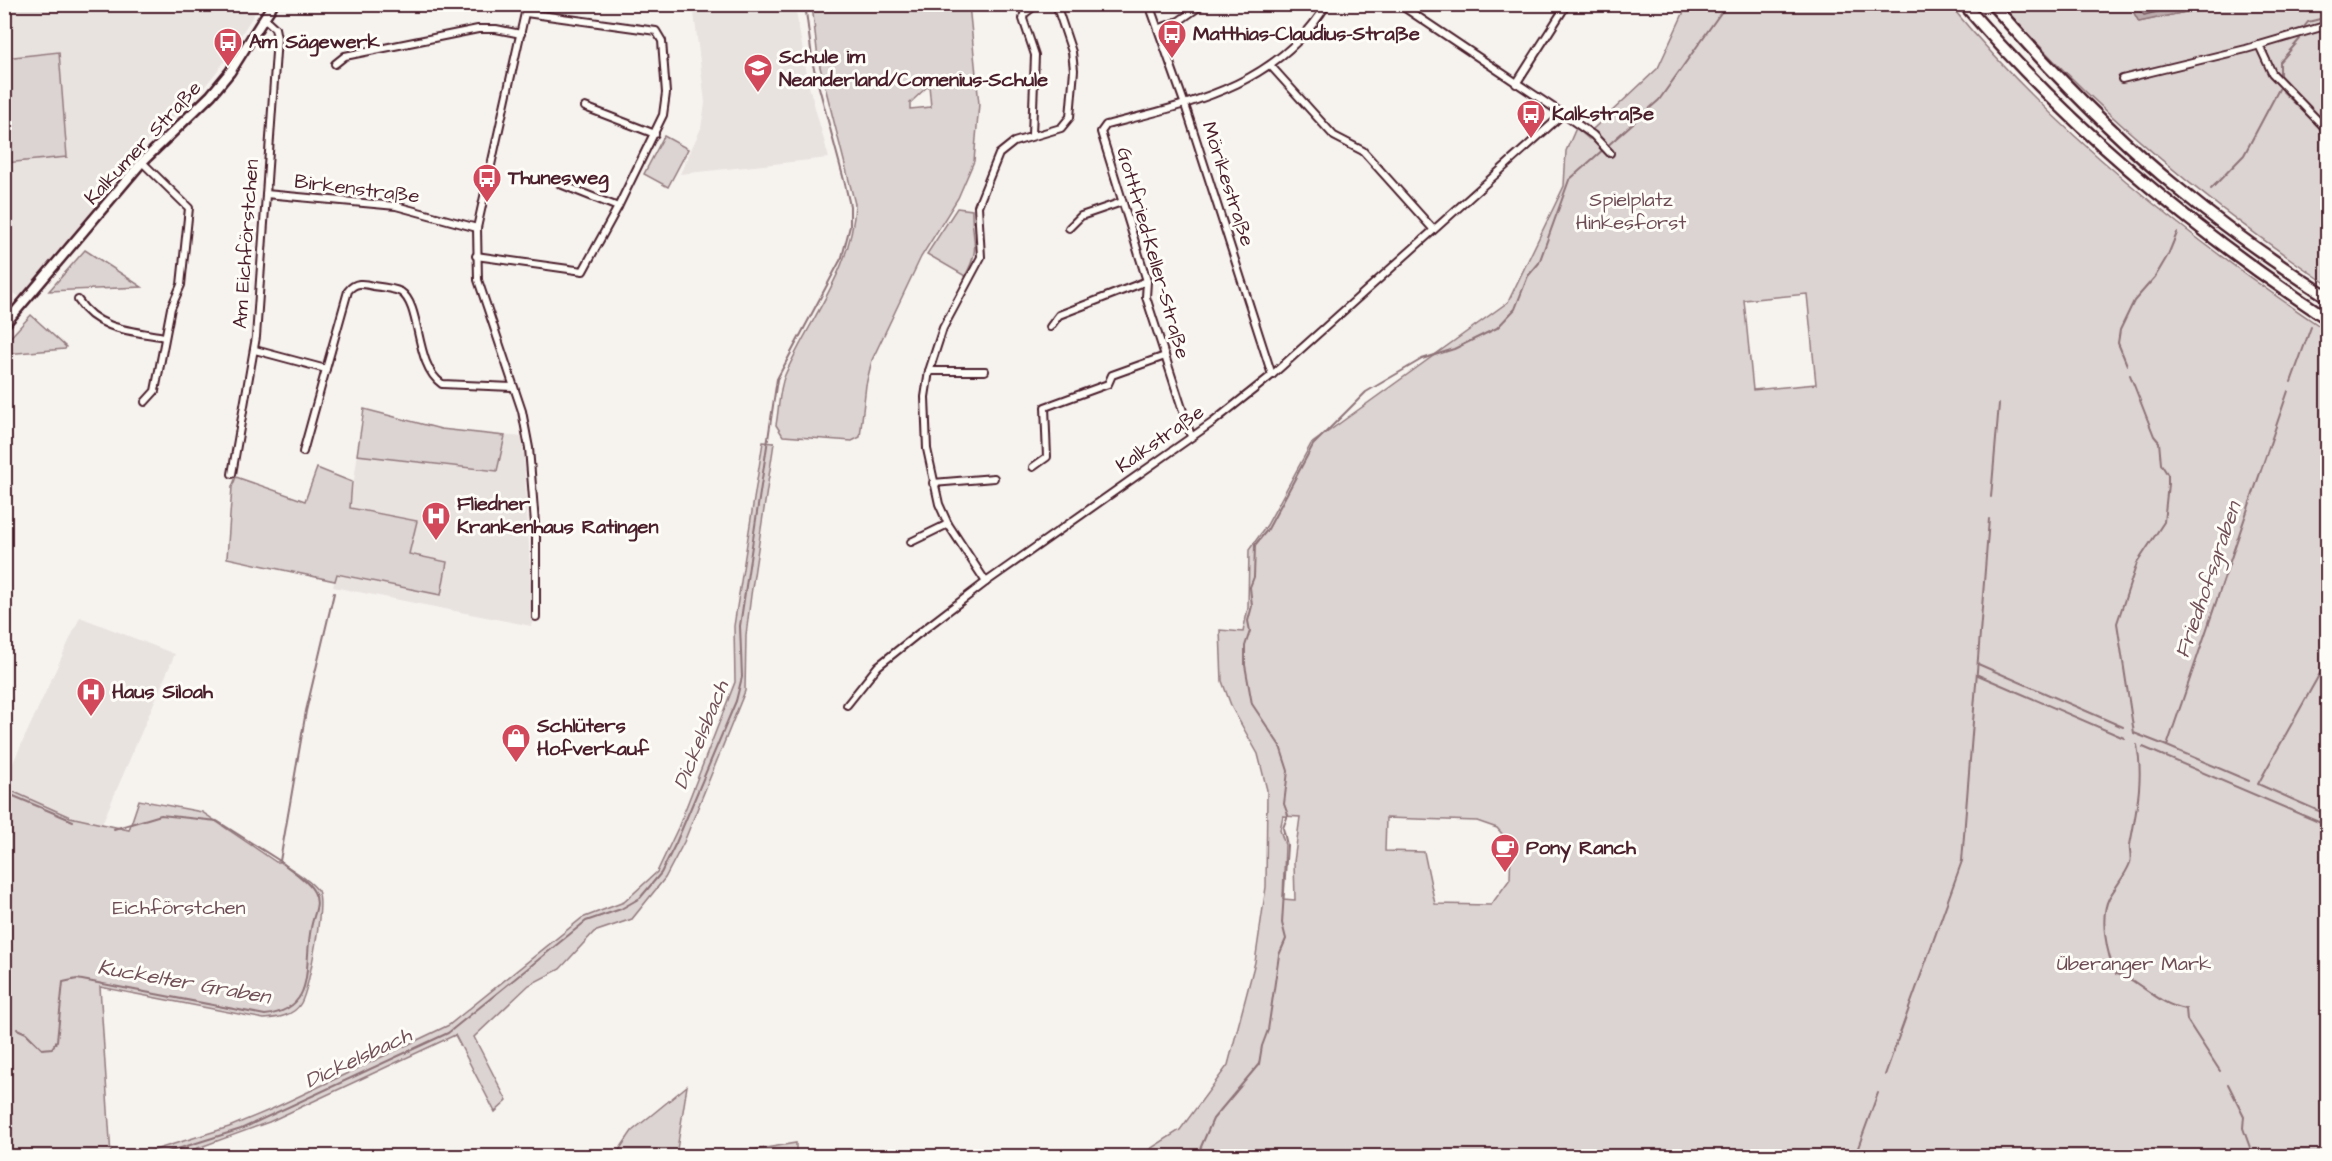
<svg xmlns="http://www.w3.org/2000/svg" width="2332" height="1161" viewBox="0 0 2332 1161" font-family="'Architects Daughter',sans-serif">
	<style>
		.built { fill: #e9e3e0 }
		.green { fill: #dcd4d2; stroke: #937a7e; stroke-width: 1.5; fill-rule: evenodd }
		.water { fill: #bbabac; stroke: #8e7378; stroke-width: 1.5 }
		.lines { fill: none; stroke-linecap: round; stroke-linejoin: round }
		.shore { stroke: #77575f; stroke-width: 1.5 }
		.stream { stroke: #8e7378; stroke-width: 2 }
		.street-casing { stroke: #4a1f2b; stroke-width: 10 }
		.secondary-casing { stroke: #4a1f2b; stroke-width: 13 }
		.highway-casing { stroke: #4a1f2b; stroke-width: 15 }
		.street { stroke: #fdfcf7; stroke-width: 6 }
		.secondary { stroke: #fdfcf7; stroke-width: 8 }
		.highway { stroke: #fdfcf7; stroke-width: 10 }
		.labels { text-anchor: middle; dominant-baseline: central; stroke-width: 6; stroke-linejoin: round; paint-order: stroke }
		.poi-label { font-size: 20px; font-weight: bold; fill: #4a1f2b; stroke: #fdfcf7; text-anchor: start }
		.street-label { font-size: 20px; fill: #4a1f2b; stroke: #fdfcf7 }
		.park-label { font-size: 20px; fill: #6e4c55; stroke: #fdfcf7 }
		.water-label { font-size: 21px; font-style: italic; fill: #725058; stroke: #fdfcf7 }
	</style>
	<rect width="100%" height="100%" fill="#f6f3ef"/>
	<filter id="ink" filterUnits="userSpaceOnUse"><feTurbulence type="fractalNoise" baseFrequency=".0167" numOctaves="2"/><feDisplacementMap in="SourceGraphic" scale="12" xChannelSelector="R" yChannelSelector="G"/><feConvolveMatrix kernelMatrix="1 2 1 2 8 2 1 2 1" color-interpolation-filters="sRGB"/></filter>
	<g filter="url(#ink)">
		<!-- built -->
		<g class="built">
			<polygon points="4,5 260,5 222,65 199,94 149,139 22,298 10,291 5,291"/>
			<polygon points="693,5 795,5 809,86 829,158 680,174 701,128 705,103"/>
			<polygon points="364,409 441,429 523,437 533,620 531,626 333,587 350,508"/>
			<polygon points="80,617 175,654 102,824 70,817 5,788 5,780"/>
		</g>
		<!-- green -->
		<g class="green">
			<path d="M812,5H969L979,104L974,161L958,198L921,257L872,360L866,385L860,437L852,441L783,436L776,425C779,409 779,389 785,375C810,317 853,269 855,204L818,59ZM929,85L931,107L910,109V103Z"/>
			<path d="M1687,5H1950C2056,134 2189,238 2327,331V1156H1139L1180,1130L1228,1065L1255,962L1266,887L1267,790L1258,754L1232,708L1222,681L1220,630L1243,632L1248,608L1249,550L1267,525L1311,444L1508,302L1564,186L1566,151L1576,128L1589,139L1593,129L1658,68ZM1807,294L1816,384L1753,390L1744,300ZM1283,816L1300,817L1294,862L1295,900L1283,899L1285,845L1280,830ZM1386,818L1477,821L1497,828L1511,844L1510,879L1491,905L1435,904L1424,852L1385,851Z"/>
			<path d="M2001,5H2134L2133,11L2139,22L2218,5H2327V125L2289,85L2283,92L2327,135V284C2207,204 2098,112 2001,5Z"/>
			<polygon points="59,52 67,157 5,163 5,58"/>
			<polygon points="664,136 688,149 668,187 644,174"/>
			<path d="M957,208L972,210C971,240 982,246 965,276L927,254Z"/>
			<polygon points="85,250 142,287 49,291"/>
			<polygon points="31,315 66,347 65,349 5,354 5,343"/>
			<polygon points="364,409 441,429 505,436 497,471 357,455"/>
			<polygon points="763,442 774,443 751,595 746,635 745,691 684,842 665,878 632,919 594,932 560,969 529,985 474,1037 507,1101 495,1112 455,1035 269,1122 176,1156 135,1156 229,1127 272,1109 449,1025 582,918 624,902 657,872 678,828 735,682 734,626"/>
			<polygon points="317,468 352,482 350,508 417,521 409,554 447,562 441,595 337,574 335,581 227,558 232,487 236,477 305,501"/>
			<path d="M5,788L70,817L129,830L139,800L202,812L276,862H281C292,870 311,880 318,891C325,904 309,988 301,1003C294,1016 277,1018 264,1019L100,987L111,1156H5Z"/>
			<polygon points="687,1086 676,1156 615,1156 632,1131"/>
			<polygon points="796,1143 796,1156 717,1156"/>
		</g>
		<!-- water -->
		<polygon class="water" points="2134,5 2134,4 2218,5 2139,22 2133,11"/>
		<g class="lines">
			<!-- shore -->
			<polyline class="shore" points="2140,4 2140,11 2144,15 2191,4"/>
			<!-- stream -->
			<g class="stream">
				<polyline points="2304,27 2308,22 2328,17"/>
				<polyline points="2280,74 2280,62 2300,39"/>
				<polyline points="2211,189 2244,155 2279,89"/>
				<polyline points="2127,365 2118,343 2120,330 2134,301 2155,277 2168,255 2177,233"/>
				<polyline points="2130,375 2154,436 2159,442 2161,464 2168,475 2168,484 2164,522 2137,563 2117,623 2134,733 2167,746 2288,391"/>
				<polyline points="2291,382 2311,327"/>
				<polyline points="1991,497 1999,404"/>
				<polyline points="2328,659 2258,784 2328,815"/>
				<polyline points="1978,664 2123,727"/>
				<polyline points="1978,675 2124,738"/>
				<path d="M2137,745C2144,779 2136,812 2130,845C2129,851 2132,857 2130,863C2125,876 2116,886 2109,898C2099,918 2107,955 2116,974C2137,977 2156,1005 2186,1009L2187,1020L2220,1071"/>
				<polyline points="2167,746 2249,781"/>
				<polyline points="2143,747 2328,826"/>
				<polyline points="4,792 73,821"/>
				<polyline points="114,829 161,815 217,821 280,861"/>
				<path d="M17,1029L26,1033L42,1049L52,1048L57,1041L63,982L77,979L265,1015C318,1009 303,965 311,928C313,915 321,904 314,892C308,880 290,870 280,861L306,711L334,593"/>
				<polyline points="4,1030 8,1029"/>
				<polyline points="1885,1075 1962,861 1989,519"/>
				<polyline points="2228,1084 2244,1116 2243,1128 2253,1156"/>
				<polyline points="155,1156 241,1129 448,1033 586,921 621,909 640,898 661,873 676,843 736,701 742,677 740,626 777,379 842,257 850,226 850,206 845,184 813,65 805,4"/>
				<polyline points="1197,1156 1213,1119 1259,1064 1262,1046 1268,1030 1279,955 1286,939 1282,923 1287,845 1283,828 1288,815 1284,804 1288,771 1280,746 1252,704 1245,665 1245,646 1250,631 1248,621 1252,606 1250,587 1254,577 1255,545 1268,529 1313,445 1366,392 1422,359 1454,349 1497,328 1515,309 1528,276 1539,263 1569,180 1659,100 1727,4"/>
				<polyline points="1855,1156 1878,1093"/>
			</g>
			<!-- street casing -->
			<g class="street-casing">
				<g id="street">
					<polyline points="527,4 477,228 478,280 522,411 529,448 536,536 536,617"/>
					<polyline points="1149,4 1185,105 1272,375"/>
					<polyline points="1399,4 1563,114 1593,135 1610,153"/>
					<polyline points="1158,29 1179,21 1203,4"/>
					<polyline points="2259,45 2272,73 2328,131"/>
					<polyline points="335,64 345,56 478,29 496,29 521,34"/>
					<polyline points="1270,65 1334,136 1363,151 1433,229"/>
					<polyline points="2122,79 2246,49 2328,25"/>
					<polyline points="1516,84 1567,4"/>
					<polyline points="585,107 655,134"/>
					<polyline points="1032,135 1035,55 1023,19 1024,14 1037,4"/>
					<polyline points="142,162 189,208 181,285 171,308 155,391 145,402"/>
					<polyline points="560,184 618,207"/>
					<polyline points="266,194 396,206 477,228"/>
					<polyline points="1069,228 1081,216 1122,202"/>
					<polyline points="476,256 583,271 618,207 663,115 666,93 662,41 656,31 526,13"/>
					<path d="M78,300C97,330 132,331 165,337"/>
					<polyline points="1050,327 1059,315 1147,281"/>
					<path d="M255,350L326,369L348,291C355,282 363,283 373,286C382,287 393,288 401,292C422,306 414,365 442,384L512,387"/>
					<polyline points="929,371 985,371"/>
					<path d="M1191,436L1146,297L1147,281L1101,132L1106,125C1192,103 1277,86 1327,4"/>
					<polyline points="303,452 326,369"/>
					<polyline points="1033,467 1047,457 1045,407 1108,384 1112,375 1165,356"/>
					<polyline points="232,474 256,337 277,38 275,28 264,18"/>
					<polyline points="933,483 994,478"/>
					<polyline points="911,542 948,524"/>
					<polyline points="986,582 948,524 939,504 927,449 925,397 929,371 943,328 981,257 978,206 999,154 1014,142 1061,128 1070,117 1074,70 1072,52 1056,4"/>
					<polyline points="847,705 878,666 918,634 986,582 1213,422 1272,375 1563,114"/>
				</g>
			</g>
			<!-- secondary casing -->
			<g class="secondary-casing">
				<polyline id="secondary" points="4,325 142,162 211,95 230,72 273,4"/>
			</g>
			<!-- highway casing -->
			<g class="highway-casing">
				<g id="highway">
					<path d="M1964,4C2069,127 2193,230 2328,319"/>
					<path d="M1992,4C2050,70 2112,135 2180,190C2227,229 2277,264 2328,297"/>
				</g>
			</g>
			<!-- street -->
			<use href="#street" class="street"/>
			<!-- secondary -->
			<use href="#secondary" class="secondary"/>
			<!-- highway -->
			<use href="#highway" class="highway"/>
		</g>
	</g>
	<!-- icons -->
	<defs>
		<g id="bus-pin" transform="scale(1.5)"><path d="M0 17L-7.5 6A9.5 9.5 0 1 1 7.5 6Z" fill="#d1495b" stroke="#fdfcf7"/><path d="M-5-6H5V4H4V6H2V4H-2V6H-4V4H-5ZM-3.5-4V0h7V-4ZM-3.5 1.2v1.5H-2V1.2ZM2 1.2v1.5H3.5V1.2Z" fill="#fff"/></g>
		<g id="school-pin" transform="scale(1.5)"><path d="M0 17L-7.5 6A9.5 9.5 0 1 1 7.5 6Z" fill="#d1495b" stroke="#fdfcf7"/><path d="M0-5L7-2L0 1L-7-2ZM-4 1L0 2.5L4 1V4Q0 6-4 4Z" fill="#fff"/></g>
		<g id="hospital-pin" transform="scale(1.5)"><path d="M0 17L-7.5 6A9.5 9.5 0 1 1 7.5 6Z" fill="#d1495b" stroke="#fdfcf7"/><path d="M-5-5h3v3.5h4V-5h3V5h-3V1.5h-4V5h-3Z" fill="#fff"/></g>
		<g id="shop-pin" transform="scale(1.5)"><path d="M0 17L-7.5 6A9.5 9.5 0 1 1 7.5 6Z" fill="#d1495b" stroke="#fdfcf7"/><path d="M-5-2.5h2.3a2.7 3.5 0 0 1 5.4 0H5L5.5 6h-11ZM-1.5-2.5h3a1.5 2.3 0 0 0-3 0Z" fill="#fff"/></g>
		<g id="cafe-pin" transform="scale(1.5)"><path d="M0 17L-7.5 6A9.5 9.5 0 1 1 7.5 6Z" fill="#d1495b" stroke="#fdfcf7"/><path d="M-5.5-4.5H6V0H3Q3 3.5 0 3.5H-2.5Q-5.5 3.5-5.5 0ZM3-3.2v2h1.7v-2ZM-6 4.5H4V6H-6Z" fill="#fff"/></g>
	</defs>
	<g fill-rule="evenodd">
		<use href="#bus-pin" x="1172" y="34"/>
		<use href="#bus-pin" x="228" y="42"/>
		<use href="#school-pin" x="758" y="68"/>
		<use href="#bus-pin" x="1531" y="114"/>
		<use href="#bus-pin" x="487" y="178"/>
		<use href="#hospital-pin" x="436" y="516"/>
		<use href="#hospital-pin" x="91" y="692"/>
		<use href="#shop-pin" x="516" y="738"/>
		<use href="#cafe-pin" x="1505" y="848"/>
	</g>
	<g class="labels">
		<!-- poi labels -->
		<g class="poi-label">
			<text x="1193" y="34">Matthias-Claudius-Straße</text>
			<text x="249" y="42">Am Sägewerk</text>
			<text x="779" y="57">Schule im<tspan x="779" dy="23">Neanderland/Comenius-Schule</tspan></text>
			<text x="1552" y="114">Kalkstraße</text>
			<text x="508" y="178">Thunesweg</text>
			<text x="457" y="504">Fliedner<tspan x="457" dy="23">Krankenhaus Ratingen</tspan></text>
			<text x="112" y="692">Haus Siloah</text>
			<text x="537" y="726">Schlüters<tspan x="537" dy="23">Hofverkauf</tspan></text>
			<text x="1526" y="848">Pony Ranch</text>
		</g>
		<!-- street labels -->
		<g class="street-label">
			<text transform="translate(143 143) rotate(-47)">Kalkumer Straße</text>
			<text transform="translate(1228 184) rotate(72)">Mörikestraße</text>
			<text transform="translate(357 189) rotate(7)">Birkenstraße</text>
			<text transform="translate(246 244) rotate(-86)">Am Eichförstchen</text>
			<text transform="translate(1153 253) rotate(74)">Gottfried-Keller-Straße</text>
			<text transform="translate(1160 439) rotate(-35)">Kalkstraße</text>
		</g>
		<!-- park labels -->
		<g class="park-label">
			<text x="1631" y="200">Spielplatz<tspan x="1631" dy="23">Hinkesforst</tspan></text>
			<text x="179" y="908">Eichförstchen</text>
			<text x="2134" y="964">Überanger Mark</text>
		</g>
		<!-- water labels -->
		<g class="water-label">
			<text transform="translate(2208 580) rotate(-71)">Friedhofsgraben</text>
			<text transform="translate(701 735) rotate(-68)">Dickelsbach</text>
			<text transform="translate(184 982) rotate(10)">Kuckelter Graben</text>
			<text transform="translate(358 1058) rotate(-25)">Dickelsbach</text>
		</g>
	</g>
	<!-- margin -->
	<rect width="2332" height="1161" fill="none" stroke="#fdfcf7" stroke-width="24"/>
	<rect x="12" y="12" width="2308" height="1137" fill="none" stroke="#4a1f2b" stroke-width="2" filter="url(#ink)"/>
</svg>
